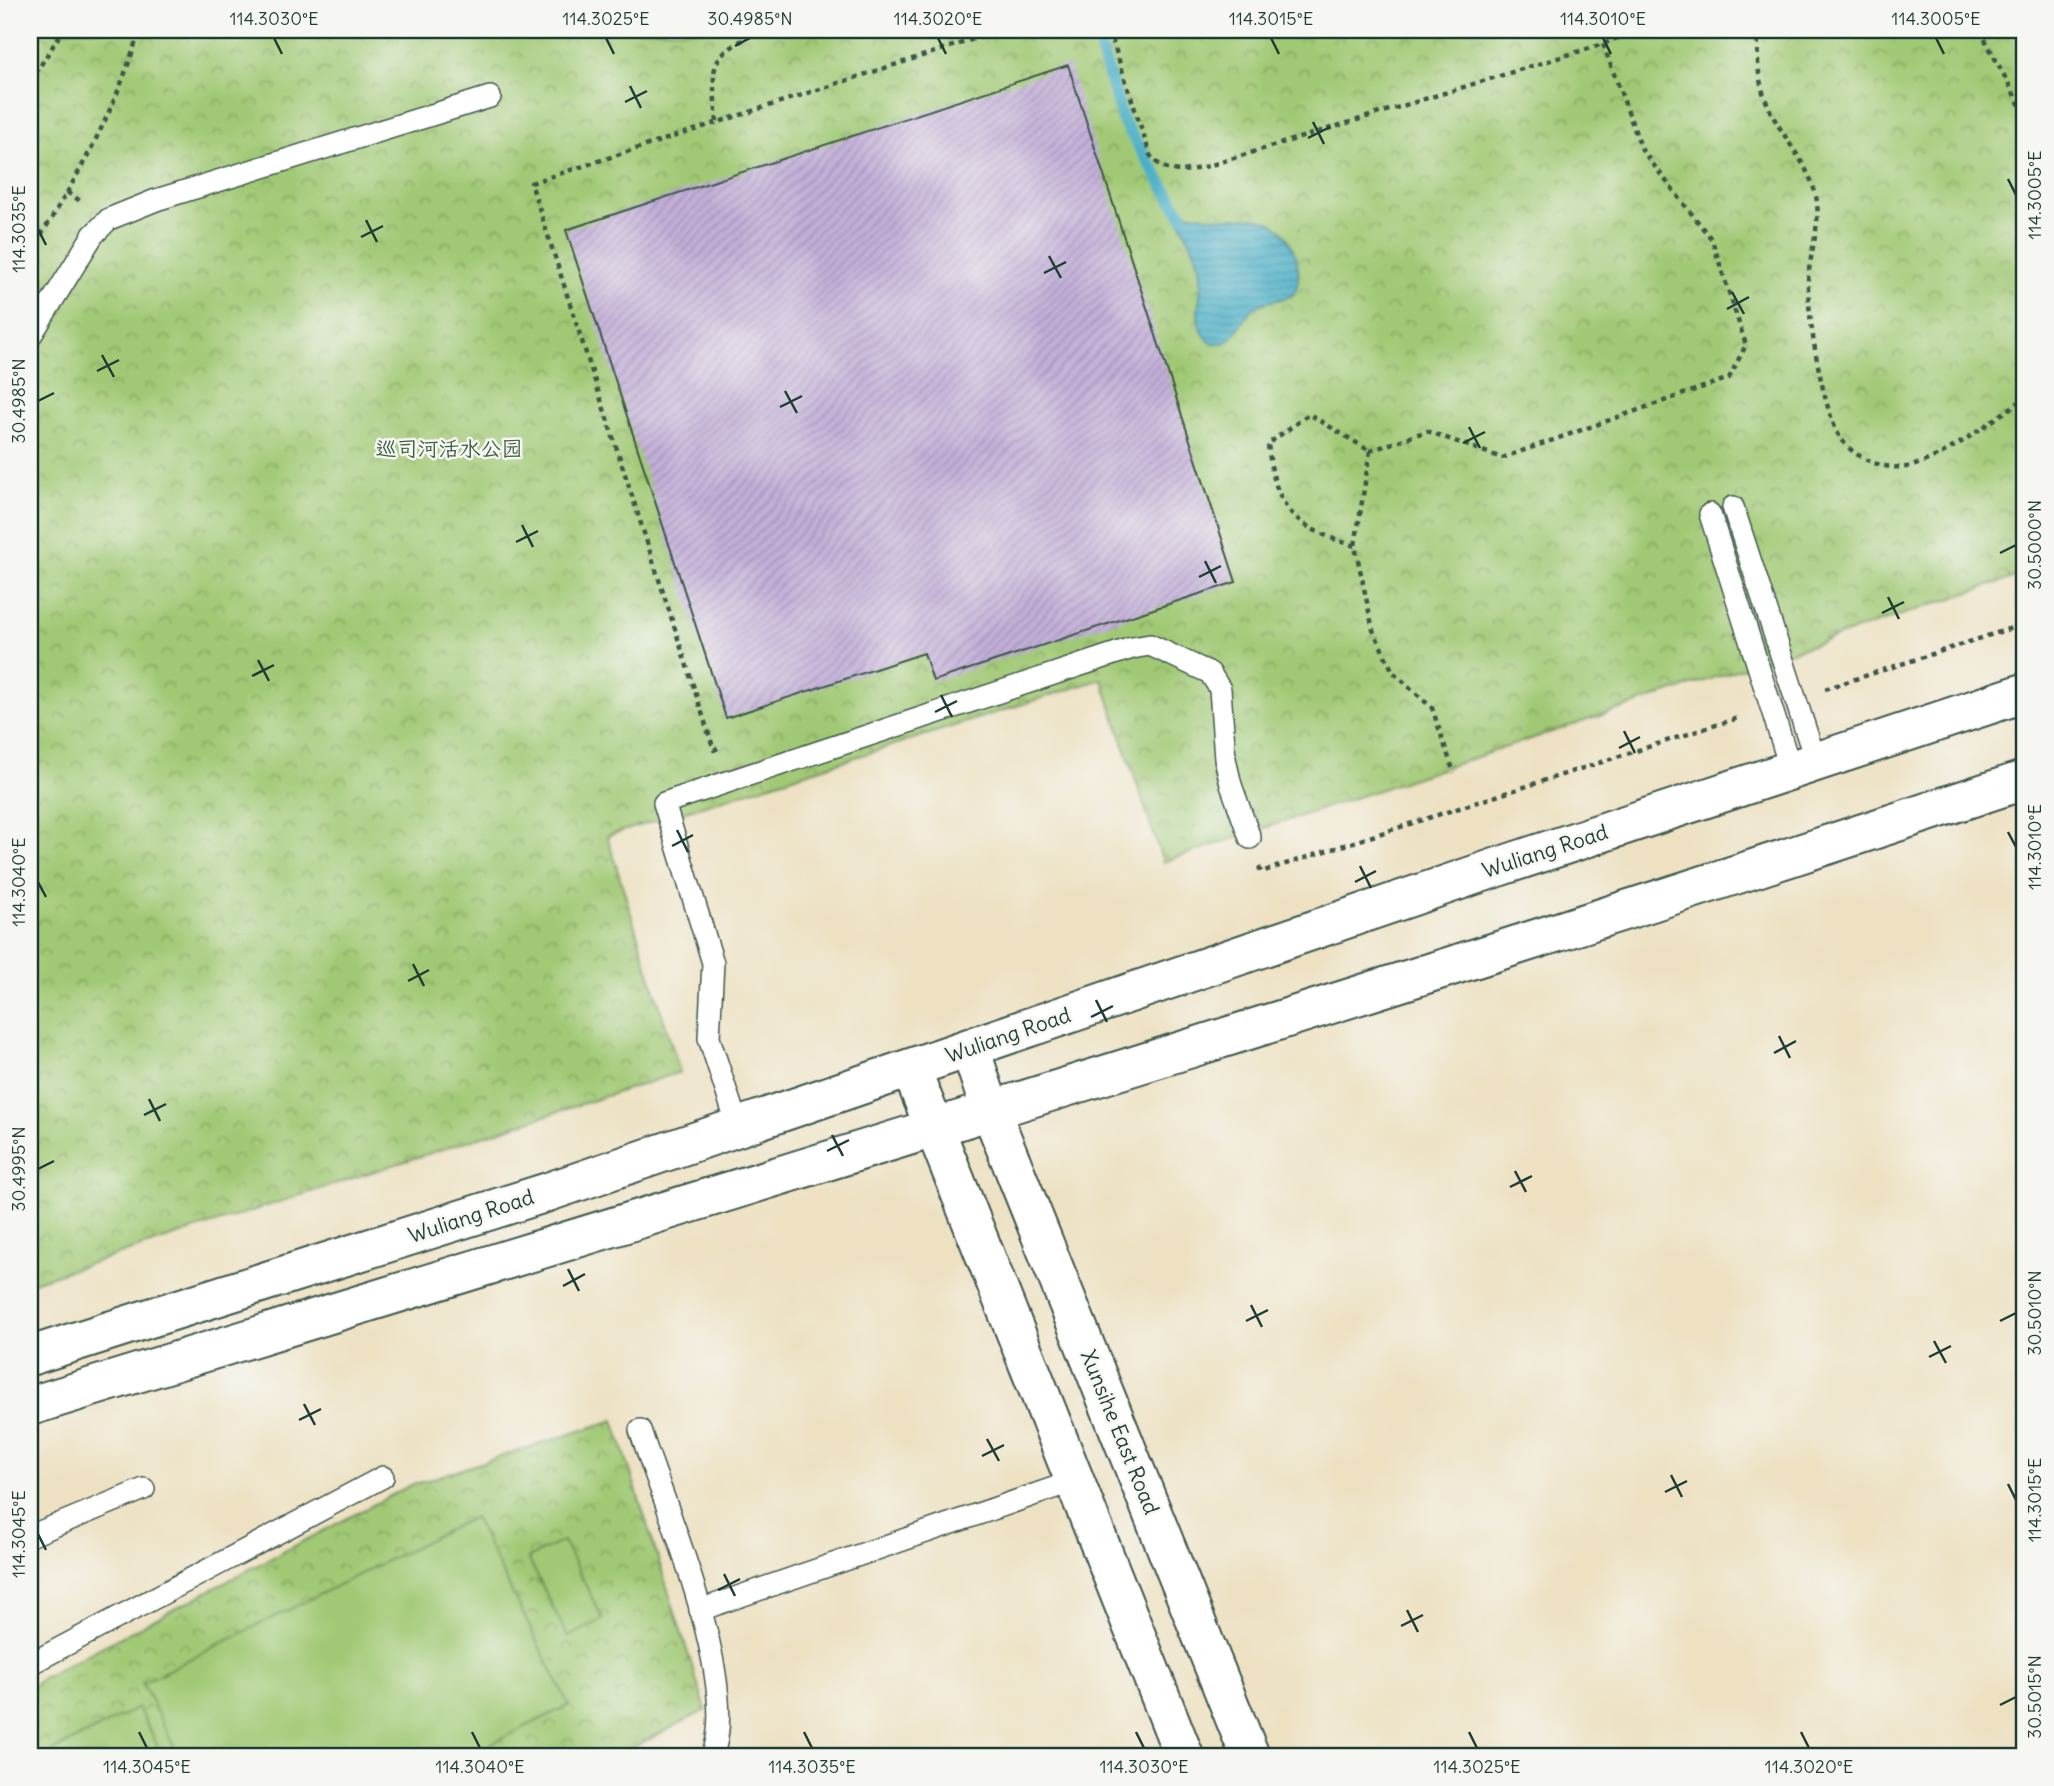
<svg xmlns="http://www.w3.org/2000/svg" width="2054" height="1786" viewBox="0 0 2054 1786" font-family="Delius,'LXGW WenKai TC',sans-serif">
	<style>
		.park { fill: url(#park-crowns); stroke: #608354; stroke-width: 2 }
		.garden { fill: #a1c974; stroke: #608354; stroke-width: 2 }
		.water { fill: url(#water-rules); stroke: #34767e; stroke-width: 2 }
		.lines { fill: none; stroke-linecap: round; stroke-linejoin: round }
		.stream { stroke: #48afc7; stroke-width: 12 }
		.building { fill: url(#building-hatch) }
		.lane-casing { stroke: #3e5649; stroke-width: 24 }
		.secondary-casing { stroke: #3e5649; stroke-width: 42 }
		.path { stroke: #3e5649; stroke-width: 4.5; stroke-dasharray: 5 5; stroke-linecap: butt }
		.lane { stroke: #fff; stroke-width: 21 }
		.secondary { stroke: #fff; stroke-width: 38 }
		.ticks { fill: none; stroke: #1f3d34; stroke-width: 2.5 }
		.labels { text-anchor: middle; dominant-baseline: central; stroke-width: 5; stroke-linejoin: round; paint-order: stroke }
		.park-label { font-size: 21px; fill: #406044; stroke: #f6f6f2 }
		.street-label { font-size: 21px; fill: #1f3d34; stroke: #f6f6f2 }
		.neatline { fill: none; stroke: #1f3d34; stroke-width: 2.5 }
		.ticks-label { font-size: 18px; text-anchor: middle; fill: #1f3d34 }
	</style>
	<defs>
		<pattern id="park-crowns" width="20" height="18" patternUnits="userSpaceOnUse" patternTransform="scale(1.75)"><rect width="20" height="18" fill="#a1c974"/><path d="M2 6a3 3 0 1 1 6 0M12 15a3 3 0 1 1 6 0" fill="none" stroke="#83a460"/></pattern>
		<pattern id="water-rules" width="6" height="5" patternUnits="userSpaceOnUse" patternTransform="scale(1.75)"><rect width="6" height="5" fill="#48afc7"/><path d="M0 2.5h6" fill="none" stroke="#3b90a2"/></pattern>
		<pattern id="building-hatch" width="6" height="6" patternUnits="userSpaceOnUse" patternTransform="scale(1.75)"><rect width="6" height="6" fill="#c3afd9"/><path d="M-1 1l2-2M0 6l6-6M5 7l2-2" fill="none" stroke="#9e90b1"/></pattern>
	</defs>
	<rect width="100%" height="100%" fill="#f6f6f2"/>
	<filter id="ink" filterUnits="userSpaceOnUse"><feTurbulence type="fractalNoise" baseFrequency=".0143" numOctaves="2"/><feDisplacementMap in="SourceGraphic" scale="14" xChannelSelector="R" yChannelSelector="G"/><feConvolveMatrix kernelMatrix="1 2 1 2 8 2 1 2 1" color-interpolation-filters="sRGB"/></filter>
	<filter id="wash" filterUnits="userSpaceOnUse"><feTurbulence type="fractalNoise" baseFrequency=".00686" numOctaves="4" result="noise"/><feDisplacementMap in="SourceGraphic" scale="28" xChannelSelector="R" yChannelSelector="G"/><feGaussianBlur stdDeviation="1.57" result="paint"/><feColorMatrix in="noise" values="0 0 0 0 0 0 0 0 0 0 0 0 0 0 0 0 0 1.4 0 .05"/><feComposite in="paint" operator="in"/></filter>
	<g filter="url(#wash)">
		<rect width="100%" height="100%" fill="#ede1c2"/>
		<!-- park -->
		<g class="park">
			<polygon points="30,30 2024,30 2024,574 1163,862 1102,679 607,836 680,1072 30,1283"/>
			<polygon points="614,1420 706,1710 616,1756 30,1756 30,1689 42,1678 409,1486"/>
		</g>
		<!-- garden -->
		<g class="garden">
			<polygon points="474,1517 569,1705 467,1756 179,1756 142,1683"/>
			<polygon points="563,1541 603,1619 568,1637 528,1558"/>
			<polygon points="138,1708 163,1756 55,1756 52,1751"/>
		</g>
		<!-- water -->
		<path class="water" d="M1185,213C1197,214 1210,218 1223,218C1260,217 1283,215 1296,258C1299,269 1300,284 1293,295C1281,301 1268,299 1257,306C1236,318 1239,350 1210,342C1189,321 1202,302 1201,275C1200,256 1187,237 1179,219Z"/>
		<g class="lines">
			<!-- stream -->
			<polyline class="stream" points="1095,30 1123,121 1182,216"/>
		</g>
		<g id="blocks">
			<!-- building -->
			<polygon class="building" points="1068,65 1236,582 933,681 924,653 726,718 566,230"/>
		</g>
	</g>
	<g filter="url(#ink)">
		<use href="#blocks" fill-opacity="0" stroke="#3e5649" stroke-width="2"/>
		<g class="lines">
			<!-- lane casing -->
			<g class="lane-casing">
				<g id="lane">
					<polyline points="30,337 93,235 109,219 156,200 490,97"/>
					<polyline points="1733,507 1816,762"/>
					<polyline points="1710,514 1791,770"/>
					<polyline points="738,1127 709,1038 713,963 664,803 1132,648 1150,645 1210,673 1220,689 1225,759 1231,785 1250,838"/>
					<path d="M640,1430C664,1504 742,1686 712,1756"/>
					<polyline points="30,1536 144,1489"/>
					<polyline points="700,1610 1074,1481"/>
					<polyline points="30,1664 383,1477"/>
				</g>
			</g>
			<!-- secondary casing -->
			<g class="secondary-casing">
				<g id="secondary">
					<polyline points="970,1048 990,1109 1250,1756"/>
					<polyline points="911,1069 1184,1756"/>
					<polyline points="30,1356 548,1192 1495,868 2024,693"/>
					<path d="M30,1406C696,1201 1363,1000 2024,780"/>
				</g>
			</g>
			<!-- path -->
			<g class="path">
				<path d="M1109,30L1150,155C1166,176 1185,172 1208,166L1603,44L1637,30"/>
				<path d="M1758,30C1757,53 1757,81 1767,103C1780,137 1812,165 1817,202C1820,228 1809,256 1808,281C1807,314 1823,411 1840,437C1854,460 1890,473 1915,465C1954,452 1990,421 2024,399"/>
				<polyline points="1980,30 2024,113"/>
				<polyline points="30,82 63,30"/>
				<path d="M717,122C712,63 705,59 761,30"/>
				<polyline points="67,192 82,202"/>
				<path d="M30,252C74,185 118,107 139,30"/>
				<polyline points="1370,451 1427,431 1502,458 1729,378 1746,345 1712,240 1642,150 1603,44"/>
				<polyline points="1370,451 1355,546 1373,630 1393,672 1432,708 1454,773"/>
				<polyline points="2024,455 2020,502 2024,547"/>
				<path d="M1355,546C1294,527 1275,510 1268,444L1309,414L1370,451"/>
				<polyline points="1825,689 2024,624"/>
				<polyline points="718,748 714,750 531,183 1002,30"/>
				<polyline points="1259,867 1261,872 1741,717"/>
			</g>
			<!-- lane -->
			<use href="#lane" class="lane"/>
			<!-- secondary -->
			<use href="#secondary" class="secondary"/>
		</g>
	</g>
	<!-- ticks -->
	<path class="ticks" d="M274,38L282,54M606,38L614,54M938,38L946,54M1271,38L1279,54M1603,38L1611,54M1936,38L1944,54M735,46L750,38M630,86L641,108M625,102L647,91M1313,122L1324,144M1308,138L1330,127M2008,179L2016,195M366,220L377,242M38,229L46,245M361,237L383,226M1049,256L1061,278M1044,273L1066,262M1732,292L1744,314M1727,309L1749,297M102,355L114,377M97,371L119,360M785,391L797,413M38,401L54,393M780,407L802,396M1469,427L1480,448M1463,443L1485,432M522,525L533,547M516,542L538,531M2000,553L2016,545M1205,561L1216,583M1199,577L1221,566M1888,597L1899,619M1882,613L1904,602M258,660L269,681M252,676L274,665M941,695L952,717M935,712L957,701M1624,731L1635,753M1619,748L1640,737M677,830L688,852M2008,832L2016,847M672,846L693,835M1360,866L1371,888M38,882L46,897M1355,882L1376,871M413,964L424,986M408,981L429,970M1096,1000L1107,1022M1091,1017L1113,1006M1779,1036L1790,1058M1774,1053L1796,1041M149,1099L160,1121M144,1115L166,1104M832,1135L843,1156M827,1151L849,1140M38,1169L54,1161M1515,1171L1526,1192M1510,1187L1532,1176M568,1269L579,1291M563,1286L585,1274M1251,1305L1262,1327M1246,1321L1268,1310M2000,1321L2016,1313M1934,1341L1946,1363M1929,1357L1951,1346M304,1404L315,1425M299,1420L321,1409M987,1439L999,1461M982,1456L1004,1445M1671,1475L1682,1497M2008,1484L2016,1500M1665,1492L1687,1481M38,1534L46,1550M724,1574L735,1596M718,1590L740,1579M1407,1610L1418,1632M1401,1626L1423,1615M2000,1705L2016,1697M139,1732L147,1748M472,1732L480,1748M804,1732L812,1748M1136,1732L1144,1748M1469,1732L1477,1748M1801,1732L1809,1748"/>
	<g class="labels">
		<!-- park labels -->
		<g class="park-label">
			<text x="449" y="448">巡司河活水公园</text>
		</g>
		<!-- street labels -->
		<g class="street-label">
			<text transform="translate(1545 851) rotate(-18)">Wuliang Road</text>
			<text transform="translate(1008 1035) rotate(-19)">Wuliang Road</text>
			<text transform="translate(471 1216) rotate(-18)">Wuliang Road</text>
			<text transform="translate(1120 1432) rotate(68)">Xunsihe East Road</text>
		</g>
	</g>
	<!-- margin -->
	<rect width="2054" height="1786" fill="none" stroke="#f6f6f2" stroke-width="77"/>
	<rect x="38" y="38" width="1978" height="1710" class="neatline"/>
	<g class="ticks-label">
		<text x="274" y="25">114.3030°E</text>
		<text x="606" y="25">114.3025°E</text>
		<text x="750" y="25">30.4985°N</text>
		<text x="938" y="25">114.3020°E</text>
		<text x="1271" y="25">114.3015°E</text>
		<text x="1603" y="25">114.3010°E</text>
		<text x="1936" y="25">114.3005°E</text>
		<text transform="translate(2035 195) rotate(-90)" y="6">114.3005°E</text>
		<text transform="translate(19 229) rotate(-90)" y="6">114.3035°E</text>
		<text transform="translate(19 401) rotate(-90)" y="6">30.4985°N</text>
		<text transform="translate(2035 545) rotate(-90)" y="6">30.5000°N</text>
		<text transform="translate(2035 847) rotate(-90)" y="6">114.3010°E</text>
		<text transform="translate(19 882) rotate(-90)" y="6">114.3040°E</text>
		<text transform="translate(19 1169) rotate(-90)" y="6">30.4995°N</text>
		<text transform="translate(2035 1313) rotate(-90)" y="6">30.5010°N</text>
		<text transform="translate(2035 1500) rotate(-90)" y="6">114.3015°E</text>
		<text transform="translate(19 1534) rotate(-90)" y="6">114.3045°E</text>
		<text transform="translate(2035 1697) rotate(-90)" y="6">30.5015°N</text>
		<text x="147" y="1773">114.3045°E</text>
		<text x="480" y="1773">114.3040°E</text>
		<text x="812" y="1773">114.3035°E</text>
		<text x="1144" y="1773">114.3030°E</text>
		<text x="1477" y="1773">114.3025°E</text>
		<text x="1809" y="1773">114.3020°E</text>
	</g>
</svg>
